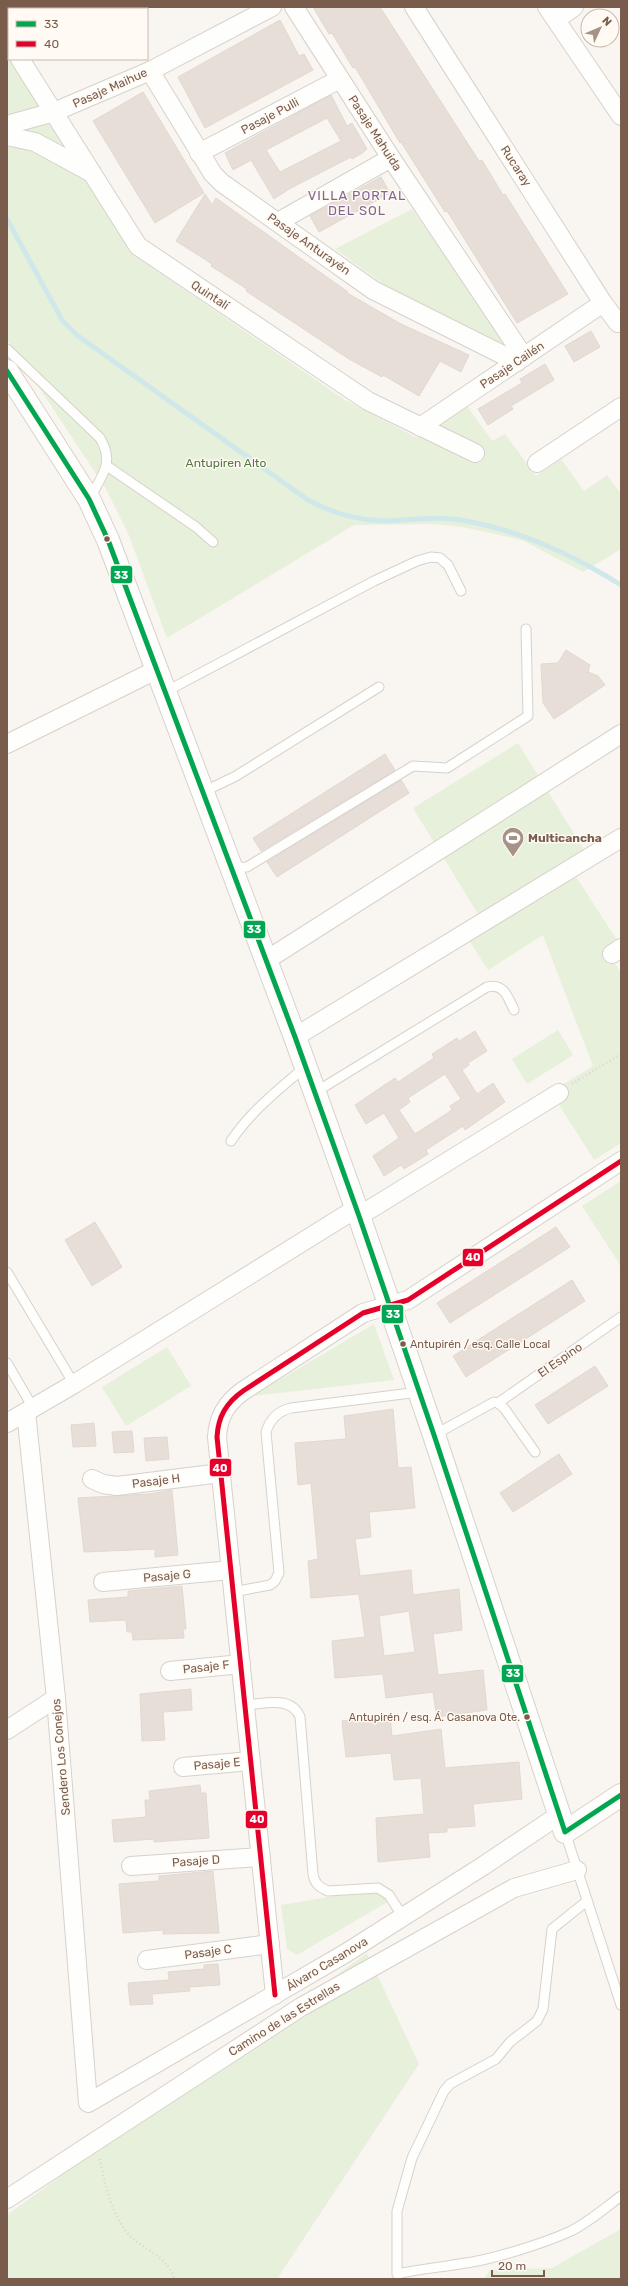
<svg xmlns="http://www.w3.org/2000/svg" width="628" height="2286" viewBox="0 0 628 2286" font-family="Rubik,sans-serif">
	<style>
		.green { fill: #e7f0db }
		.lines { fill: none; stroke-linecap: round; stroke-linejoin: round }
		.stream { stroke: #d0e8ea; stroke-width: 5 }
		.building { fill: #e6ded7; stroke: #e2d8d2; fill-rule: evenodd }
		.lane-casing { stroke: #d7d1cb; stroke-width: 11 }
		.street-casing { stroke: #d7d1cb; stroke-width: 20 }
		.secondary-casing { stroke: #d9d2cb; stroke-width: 24 }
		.path { stroke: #dcd5d0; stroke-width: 2.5; stroke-dasharray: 1 3; stroke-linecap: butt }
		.lane { stroke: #fefefd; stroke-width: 9 }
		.street { stroke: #fefefd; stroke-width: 18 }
		.secondary { stroke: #fefefd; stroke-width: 22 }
		.bus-1-casing { stroke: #fffaf3; stroke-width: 8 }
		.bus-2-casing { stroke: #fffaf3; stroke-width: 8 }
		.bus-1 { stroke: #00a651; stroke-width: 5 }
		.bus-2 { stroke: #e4002b; stroke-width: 5 }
		.bus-dot { fill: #7a5c4d; stroke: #fffaf3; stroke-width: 1.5 }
		.labels { text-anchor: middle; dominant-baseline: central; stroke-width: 3; stroke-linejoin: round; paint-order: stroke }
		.bus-label { font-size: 11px; fill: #7a5c4d; stroke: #fffaf3; text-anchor: start }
		.street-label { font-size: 12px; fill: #7a5c4d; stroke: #fffaf3 }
		.park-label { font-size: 12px; fill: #537a41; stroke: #fffaf3 }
		.poi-label { font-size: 12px; font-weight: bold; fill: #7a5c4d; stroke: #fffaf3; text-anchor: start }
		.neighbourhood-label { font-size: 13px; letter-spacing: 1px; fill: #846695; stroke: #fffaf3 }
		.line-badge { stroke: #fffaf3; stroke-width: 1.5 }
		.badge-label { font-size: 11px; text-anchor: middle; font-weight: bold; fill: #fff }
	</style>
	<rect width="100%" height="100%" fill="#f9f5f0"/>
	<!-- green -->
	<g class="green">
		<polygon points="7,56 125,243 141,260 345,400 417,438 467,406 492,441 505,434 536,476 561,459 584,491 607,475 621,494 621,549 583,572 522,540 463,527 435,524 354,525 167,638 128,533 106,489 7,339"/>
		<polygon points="412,209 510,347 385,285 335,249"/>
		<polygon points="518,743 586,853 569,866 617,940 606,949 621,973 621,1143 594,1160 551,1092 593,1066 543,935 488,970 468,939 486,927 413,808"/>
		<polygon points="558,1030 573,1055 527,1084 512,1059"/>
		<polygon points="621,1181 621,1266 582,1206"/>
		<polygon points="374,1324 394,1380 252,1396"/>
		<polygon points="167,1347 191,1386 126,1426 102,1387"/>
		<polygon points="376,1889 389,1901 297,1955 287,1949 281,1905"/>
		<polygon points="367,1953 419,2064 279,2276 280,2279 7,2279 7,2215"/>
		<polygon points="621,2229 621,2279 484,2279 490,2270 552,2268"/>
	</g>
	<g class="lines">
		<!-- stream -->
		<path class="stream" d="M7,219L62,320L78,336L308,500C332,513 355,520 383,521C406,521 430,516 453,519C513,527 570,553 621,585"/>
	</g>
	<!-- building -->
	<g class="building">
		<polygon points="313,7 380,7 479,161 482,160 503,195 505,194 568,294 517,323 447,211 445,212 401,142 400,143 355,67 353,68 332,33 329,34"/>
		<polygon points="280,20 299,56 304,54 313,70 205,128 178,77"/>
		<polygon points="143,92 204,193 155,223 93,121"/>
		<path d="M331,95L347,126L352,123L367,149L361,154L352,159L351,157L289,189L274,199L251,160L233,170L225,153ZM327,118L341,141L280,172L266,150Z"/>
		<polygon points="381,177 390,193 319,232 310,216"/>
		<polygon points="205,194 212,205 216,198 348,292 347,293 401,324 469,355 461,372 440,361 419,396 383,375 382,377 349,359 246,291 247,289 211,266 212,264 176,241"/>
		<polygon points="591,331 600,347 574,362 565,346"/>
		<polygon points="545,364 554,380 511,406 513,409 488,425 478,409 522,383 520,379"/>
		<polygon points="566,650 590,665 588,672 598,676 605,685 554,719 543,703 541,664 558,663"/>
		<polygon points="385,754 395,770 261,851 253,838"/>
		<polygon points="401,780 409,793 277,877 267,862"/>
		<path d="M475,1031L487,1051L468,1063L469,1065L462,1070L477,1094L493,1083L505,1102L465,1130L463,1126L426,1150L428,1154L404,1169L401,1165L384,1176L373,1156L399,1138L384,1113L366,1124L355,1105L395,1078L398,1082L434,1058L432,1054L457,1038L459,1041ZM445,1074L461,1099L450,1106L452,1110L415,1134L399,1110L410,1102L408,1098Z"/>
		<polygon points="95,1222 122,1267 92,1286 65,1240"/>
		<polygon points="556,1227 570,1247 450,1323 437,1303"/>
		<polygon points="572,1280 585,1301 466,1377 453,1356"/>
		<polygon points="595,1366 608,1386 548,1424 535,1405"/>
		<path d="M393,1409L398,1468L411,1467L415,1508L369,1512L371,1537L355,1539L360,1576L411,1570L413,1595L459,1589L462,1630L433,1634L438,1675L483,1670L487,1710L437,1717L433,1692L386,1698L383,1674L335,1678L332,1641L365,1637L359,1594L311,1598L308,1561L318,1559L311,1483L298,1485L295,1443L346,1439L344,1416ZM409,1611L415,1652L384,1656L379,1616Z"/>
		<polygon points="94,1423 96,1446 73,1447 71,1425"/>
		<polygon points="132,1431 134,1452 114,1453 112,1432"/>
		<polygon points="167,1437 169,1459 146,1461 144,1438"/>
		<polygon points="559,1454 572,1474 513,1512 500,1493"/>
		<polygon points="172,1490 178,1555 155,1557 155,1549 84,1552 78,1498 149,1494"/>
		<polygon points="182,1586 186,1629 183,1629 184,1638 133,1640 132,1632 127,1632 126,1620 90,1622 88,1600 128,1597 128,1591"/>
		<polygon points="191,1689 192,1710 163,1712 165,1740 142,1741 140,1694"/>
		<polygon points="390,1715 392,1736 441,1729 445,1768 519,1762 522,1799 473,1804 475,1826 447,1828 447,1832 428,1833 430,1857 378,1862 376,1818 424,1814 421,1778 394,1780 391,1753 346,1757 342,1721"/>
		<polygon points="200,1785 201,1793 206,1793 209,1838 154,1842 154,1839 114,1842 112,1820 146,1817 145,1800 150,1800 149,1791"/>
		<polygon points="213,1871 219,1933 163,1934 163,1930 123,1933 119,1884 159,1881 159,1876"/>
		<polygon points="218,1964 220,1985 189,1987 190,1991 152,1994 153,2004 130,2005 128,1983 169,1980 168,1972 204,1969 204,1965"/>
	</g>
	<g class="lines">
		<!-- lane casing -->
		<g class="lane-casing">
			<g id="lane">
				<path d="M7,349L100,438C115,463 102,475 90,498"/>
				<polyline points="107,466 196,527 213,542"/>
				<polyline points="165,692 374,581 417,561 431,557 440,558 448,565 461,591"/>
				<polyline points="203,792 236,776 379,687"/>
				<polyline points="232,868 247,867 413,766 447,768 528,716 526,629"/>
				<path d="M314,1093L487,987C504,983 508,997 514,1010"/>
				<path d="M231,1141C250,1112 279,1089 305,1067"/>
				<polyline points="7,1272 74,1384"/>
				<polyline points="7,1363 32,1406"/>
				<polyline points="498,1403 621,1317"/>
				<polyline points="434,1435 494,1402 498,1403 504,1408 535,1452"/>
				<path d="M233,1592L270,1585L275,1581L279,1573L266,1432C270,1419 278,1411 291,1408L419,1392"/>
				<path d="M245,1705C264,1704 291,1695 300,1717L313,1874C314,1883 320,1888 328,1891L378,1888L389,1895L403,1917"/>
				<polyline points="565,1832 621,2005"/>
				<path d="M587,1901L552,1929L543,2009L537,2021L510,2042L496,2059L450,2084L444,2091L412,2158L397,2211V2274C420,2269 443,2267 466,2263C494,2259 545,2243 571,2231C589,2222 605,2208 621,2196"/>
			</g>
		</g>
		<!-- street casing -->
		<g class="street-casing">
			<g id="street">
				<polyline points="294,7 391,158 524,357"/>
				<polyline points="414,7 603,303 618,323"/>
				<polyline points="547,7 621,116"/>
				<polyline points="78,9 82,7"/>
				<polyline points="556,20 574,7"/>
				<polyline points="7,39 9,43"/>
				<polyline points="20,59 138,246 368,401 475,453"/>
				<polyline points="150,71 213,174 222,183 373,290 517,362"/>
				<polyline points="7,125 54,112 150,71 272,7"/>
				<polyline points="7,136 35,142 92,173"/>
				<polyline points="199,153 340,79"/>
				<polyline points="278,222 391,158"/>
				<polyline points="420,427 603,303"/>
				<polyline points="537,463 621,407"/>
				<polyline points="7,744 156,670"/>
				<polyline points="612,954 621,948"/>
				<polyline points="265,961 621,734"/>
				<polyline points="295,1037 621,838"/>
				<polyline points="359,1216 559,1093"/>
				<polyline points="26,1412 56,1698 88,2103 346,1953 483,1866 559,1815"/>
				<polyline points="7,1423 74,1384 357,1208"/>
				<polyline points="92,1479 103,1484 117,1486 221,1473"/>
				<polyline points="103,1582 231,1570"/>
				<polyline points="170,1671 241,1664"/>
				<polyline points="7,1730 56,1698"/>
				<polyline points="183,1767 251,1761"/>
				<polyline points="131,1866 261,1857"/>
				<polyline points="147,1960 270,1944"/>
				<path d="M275,1995L217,1437C218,1417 226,1403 243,1391L363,1313L408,1300L621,1161"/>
				<polyline points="7,2199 301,2007 514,1888 577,1870"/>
			</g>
		</g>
		<!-- secondary casing -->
		<g class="secondary-casing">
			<polyline id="secondary" points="7,371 89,499 108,540 295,1037 359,1216 434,1435 565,1832 621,1795"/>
		</g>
		<!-- path -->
		<g class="path">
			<polyline points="572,1084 621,1054"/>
			<path d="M100,2159C105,2184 110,2209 125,2230C138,2249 167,2253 174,2279"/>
		</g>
		<!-- lane -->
		<use href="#lane" class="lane"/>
		<!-- street -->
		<use href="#street" class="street"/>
		<!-- secondary -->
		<use href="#secondary" class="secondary"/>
		<!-- bus-1 casing -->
		<g class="bus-1-casing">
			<polyline id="bus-1" points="7,371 89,499 108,540 295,1037 359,1216 434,1435 565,1832 621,1795"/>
		</g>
		<!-- bus-2 casing -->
		<g class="bus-2-casing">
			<path id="bus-2" d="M275,1995L217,1437C218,1417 226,1403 243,1391L363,1313L408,1300L621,1161"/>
		</g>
		<!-- bus-1 -->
		<use href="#bus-1" class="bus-1"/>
		<!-- bus-2 -->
		<use href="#bus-2" class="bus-2"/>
	</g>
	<!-- icons -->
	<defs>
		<g id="stadium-pin" transform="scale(1.15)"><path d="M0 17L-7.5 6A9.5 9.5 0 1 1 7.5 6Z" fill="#a69286" stroke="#fffaf3"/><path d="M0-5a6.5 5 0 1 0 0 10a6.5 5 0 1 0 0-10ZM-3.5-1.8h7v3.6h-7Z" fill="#fff"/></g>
	</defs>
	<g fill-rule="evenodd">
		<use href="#stadium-pin" x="513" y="838"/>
	</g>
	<!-- markers -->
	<g class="bus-dot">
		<circle cx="107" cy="539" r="3.5"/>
		<circle cx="403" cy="1344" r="3.5"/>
		<circle cx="527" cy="1717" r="3.5"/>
	</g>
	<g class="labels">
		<!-- bus labels -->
		<g class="bus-label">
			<text x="410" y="1344">Antupirén / esq. Calle Local</text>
			<text x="520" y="1717" text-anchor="end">Antupirén / esq. Á. Casanova Ote.</text>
		</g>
		<!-- street labels -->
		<g class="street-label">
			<text transform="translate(110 88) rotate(-24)">Pasaje Maihue</text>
			<text transform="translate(270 116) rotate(-28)">Pasaje Pulli</text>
			<text transform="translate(375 133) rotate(57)">Pasaje Mahuida</text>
			<text transform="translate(516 166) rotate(57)">Rucaray</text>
			<text transform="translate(309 244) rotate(35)">Pasaje Anturayén</text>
			<text transform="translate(210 295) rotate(33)">Quintalí</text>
			<text transform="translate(512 365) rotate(-34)">Pasaje Cailén</text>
			<text transform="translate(560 1360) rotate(-35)">El Espino</text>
			<text transform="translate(156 1481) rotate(-7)">Pasaje H</text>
			<text transform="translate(167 1576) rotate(-5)">Pasaje G</text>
			<text transform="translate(206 1667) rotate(-6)">Pasaje F</text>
			<text transform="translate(61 1757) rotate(-95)">Sendero Los Conejos</text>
			<text transform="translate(217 1764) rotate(-5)">Pasaje E</text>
			<text transform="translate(196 1861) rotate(-4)">Pasaje D</text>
			<text transform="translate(208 1952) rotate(-8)">Pasaje C</text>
			<text transform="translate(327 1964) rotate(-31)">Álvaro Casanova</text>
			<text transform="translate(284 2019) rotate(-32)">Camino de las Estrellas</text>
		</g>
		<!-- park labels -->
		<g class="park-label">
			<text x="226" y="463">Antupiren Alto</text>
		</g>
		<!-- poi labels -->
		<g class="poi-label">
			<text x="528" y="838">Multicancha</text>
		</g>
		<!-- neighbourhood labels -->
		<g class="neighbourhood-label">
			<text x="357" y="195">VILLA PORTAL<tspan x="357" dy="15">DEL SOL</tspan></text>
		</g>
	</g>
	<g class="line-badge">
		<rect x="110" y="565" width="23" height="19" rx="4" fill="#00a651"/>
		<rect x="243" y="920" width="23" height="19" rx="4" fill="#00a651"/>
		<rect x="462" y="1248" width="22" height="19" rx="4" fill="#e4002b"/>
		<rect x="381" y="1304" width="23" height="20" rx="4" fill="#00a651"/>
		<rect x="209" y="1458" width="23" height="19" rx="4" fill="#e4002b"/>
		<rect x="501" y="1664" width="23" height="19" rx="4" fill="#00a651"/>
		<rect x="245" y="1810" width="23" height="19" rx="4" fill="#e4002b"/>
	</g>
	<g class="badge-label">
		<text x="121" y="579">33</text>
		<text x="254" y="933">33</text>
		<text x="473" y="1261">40</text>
		<text x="393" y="1318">33</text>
		<text x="220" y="1472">40</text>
		<text x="513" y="1677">33</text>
		<text x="257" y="1823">40</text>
	</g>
	<!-- border -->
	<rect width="628" height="2286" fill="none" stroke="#7a5c4d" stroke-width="16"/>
	<!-- legend -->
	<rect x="8" y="8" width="140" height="52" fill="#fffaf3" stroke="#cabbb1"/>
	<rect x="16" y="21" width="20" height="6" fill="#00a651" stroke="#cabbb1"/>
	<text x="44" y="28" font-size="12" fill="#7a5c4d">33</text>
	<rect x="16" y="41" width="20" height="6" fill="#e4002b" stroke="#cabbb1"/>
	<text x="44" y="48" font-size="12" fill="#7a5c4d">40</text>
	<!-- north arrow -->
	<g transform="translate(600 28) rotate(46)"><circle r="19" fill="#fffaf3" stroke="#cabbb1"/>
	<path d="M0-3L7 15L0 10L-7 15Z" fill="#a69286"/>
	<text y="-6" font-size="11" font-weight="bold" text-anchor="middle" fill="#7a5c4d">N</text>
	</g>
	<!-- scale -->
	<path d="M492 2270v6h52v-6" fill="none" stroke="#7a5c4d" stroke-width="2"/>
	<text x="498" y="2270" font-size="12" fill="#7a5c4d" stroke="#fffaf3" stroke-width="3" paint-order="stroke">20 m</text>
</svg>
